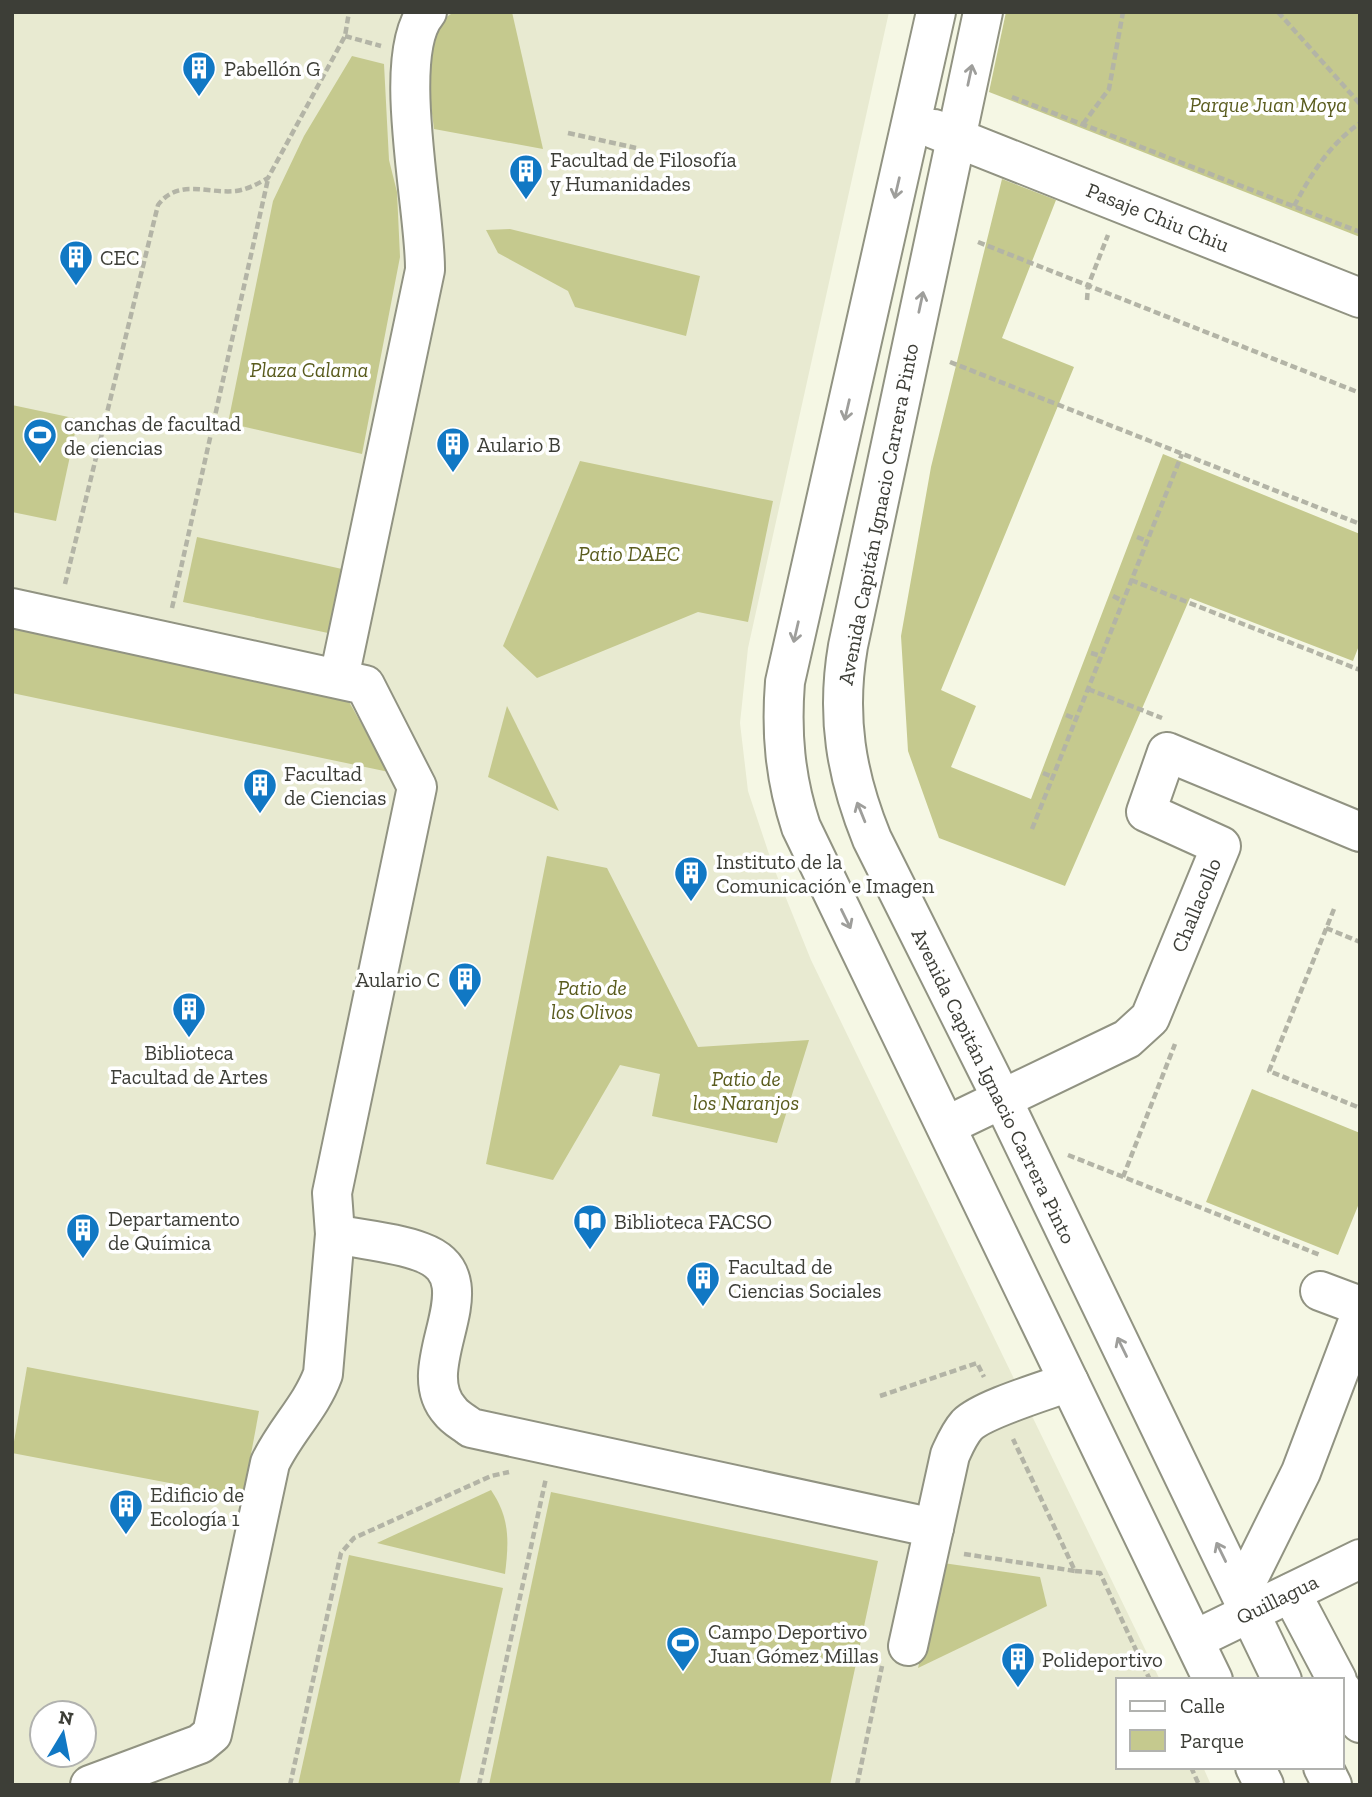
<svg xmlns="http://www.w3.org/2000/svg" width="1372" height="1797" viewBox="0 0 1372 1797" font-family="'Zilla Slab',serif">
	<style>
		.built { fill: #e8ead1; fill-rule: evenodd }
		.green { fill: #c5c98e }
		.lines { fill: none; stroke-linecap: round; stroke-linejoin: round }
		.minor-casing { stroke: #919382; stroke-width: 42 }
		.path { stroke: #b3b4a6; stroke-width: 4.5; stroke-dasharray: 7 3.5; stroke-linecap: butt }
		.minor { stroke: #fff; stroke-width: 38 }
		.oneway { stroke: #9e9e9b }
		.labels { text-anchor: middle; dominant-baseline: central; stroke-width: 7; stroke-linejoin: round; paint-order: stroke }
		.poi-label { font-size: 21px; fill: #3d3e37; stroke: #fff; text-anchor: start }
		.park-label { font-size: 21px; font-style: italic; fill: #5a5c1e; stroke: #fff }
		.street-label { font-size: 21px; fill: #3d3e37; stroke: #fff }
	</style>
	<rect width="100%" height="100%" fill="#f5f7e4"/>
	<!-- built -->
	<path class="built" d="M12,12H889L748,648L740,723L748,791L773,866L811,960L1160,1680H1118V1767H1203L1211,1785H12ZM42,1713H84V1755H42Z"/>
	<!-- green -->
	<g class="green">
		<polygon points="454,12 512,12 543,149 434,129 424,51 442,20"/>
		<polygon points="1006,12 1360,12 1360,237 989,92"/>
		<polygon points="352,56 384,64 389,160 397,192 400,257 362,454 228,423 273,201 304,136"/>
		<polygon points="1002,179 1056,200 1002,338 1074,367 941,690 976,706 951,767 1031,799 1163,454 1360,534 1360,643 1353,661 1190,598 1065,886 939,838 908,751 901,636 931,467"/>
		<polygon points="510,229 700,276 686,336 575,307 568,291 498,253 486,230"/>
		<polygon points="12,405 78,419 56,521 12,512"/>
		<polygon points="580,461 773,501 748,622 698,612 537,678 503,646"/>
		<polygon points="197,537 342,569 328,633 183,602"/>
		<polygon points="12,625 344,693 389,772 12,693"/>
		<polygon points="507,706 559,811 488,777"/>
		<polygon points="547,856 607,868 698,1047 809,1040 777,1143 652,1116 660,1074 620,1065 553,1180 486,1164"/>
		<polygon points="1252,1089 1360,1133 1360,1201 1338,1255 1206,1202"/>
		<polygon points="27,1367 259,1411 243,1497 12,1453"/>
		<path d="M491,1490C510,1518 509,1541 505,1574L377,1543Z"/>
		<polygon points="551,1492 878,1561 830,1785 489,1785"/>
		<polygon points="349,1555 503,1588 459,1785 298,1785"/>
		<polygon points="943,1563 1040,1577 1047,1606 918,1668"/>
	</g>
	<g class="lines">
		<!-- minor casing -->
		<g class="minor-casing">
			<g id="minor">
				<path d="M936,12L785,682C781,733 785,778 801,827L1213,1680"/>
				<path d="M983,12L848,646C836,716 846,775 872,839L1002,1099L1282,1680"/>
				<polyline points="934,129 1360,298"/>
				<path d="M12,608L365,685L417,787L332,1193L335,1234L323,1374C311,1407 285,1431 270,1463L212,1734L200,1744L90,1785"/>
				<path d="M339,678L425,270C426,211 390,55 427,12"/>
				<polyline points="946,1126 1127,1039 1150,1018 1221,846 1146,812 1167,752 1360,832"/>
				<path d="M335,1234C363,1240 395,1242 421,1252C495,1279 408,1365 450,1411C455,1418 465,1423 471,1428L934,1528"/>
				<polyline points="1320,1291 1360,1306"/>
				<polyline points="1241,1593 1301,1472 1360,1316"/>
				<polyline points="1291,1593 1337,1680"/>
				<polyline points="1194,1640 1360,1559"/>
				<path d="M908,1646L950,1455C955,1444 959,1434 967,1425C983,1409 1045,1391 1069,1382"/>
				<polyline points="1342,1690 1360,1723"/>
				<polyline points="1255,1767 1264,1785"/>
				<polyline points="1323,1767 1332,1785"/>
			</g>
		</g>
		<!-- path -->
		<g class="path">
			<polyline points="1278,12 1360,104"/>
			<polyline points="345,36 381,46"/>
			<polyline points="1012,97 1360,232"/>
			<polyline points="1083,124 1109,89 1123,12"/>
			<polyline points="568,133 636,148"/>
			<path d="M1294,206C1312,173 1329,145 1360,123"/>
			<polyline points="978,242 1360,393"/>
			<polyline points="1087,300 1088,286 1108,235"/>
			<polyline points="950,362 1360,524"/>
			<polyline points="1137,537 1147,541"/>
			<polyline points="1131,580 1360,670"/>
			<path d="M65,584L158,205C178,178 207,194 236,191C249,189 257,184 268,178L345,36L349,12"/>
			<polyline points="1113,596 1123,601"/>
			<polyline points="172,608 268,179"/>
			<polyline points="1091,653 1101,656"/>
			<polyline points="1088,689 1162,718"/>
			<polyline points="1066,715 1076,719"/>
			<polyline points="1043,773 1053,777"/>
			<polyline points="1032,829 1182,454"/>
			<polyline points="1334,909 1269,1071 1360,1108"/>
			<polyline points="1326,928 1360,942"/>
			<polyline points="1068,1155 1320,1255"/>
			<polyline points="1123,1177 1175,1044"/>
			<polyline points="880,1396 977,1363 984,1377"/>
			<polyline points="964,1554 1075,1571 1013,1439"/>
			<polyline points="1075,1571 1100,1573 1150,1680"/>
			<polyline points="1191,1767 1199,1785"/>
			<polyline points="290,1785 341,1553 354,1538 491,1476 509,1472"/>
			<polyline points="479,1785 546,1478"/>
			<polyline points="857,1785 882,1666"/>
		</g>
		<!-- minor -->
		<use href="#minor" class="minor"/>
	</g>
	<!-- one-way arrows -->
	<defs><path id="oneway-shaft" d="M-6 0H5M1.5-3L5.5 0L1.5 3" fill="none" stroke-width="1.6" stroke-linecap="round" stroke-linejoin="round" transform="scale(1.75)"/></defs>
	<g class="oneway">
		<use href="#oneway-shaft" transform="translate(970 75) rotate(-78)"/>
		<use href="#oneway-shaft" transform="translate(897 188) rotate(103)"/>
		<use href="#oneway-shaft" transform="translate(921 302) rotate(-78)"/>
		<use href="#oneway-shaft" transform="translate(847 410) rotate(103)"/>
		<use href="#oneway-shaft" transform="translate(796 632) rotate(103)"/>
		<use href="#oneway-shaft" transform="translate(861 812) rotate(-112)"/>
		<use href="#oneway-shaft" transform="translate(846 919) rotate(64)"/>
		<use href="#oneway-shaft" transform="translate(1122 1347) rotate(-116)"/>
		<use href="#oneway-shaft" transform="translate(1221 1552) rotate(-116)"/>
	</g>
	<!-- icons -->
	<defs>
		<g id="building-pin" transform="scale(1.75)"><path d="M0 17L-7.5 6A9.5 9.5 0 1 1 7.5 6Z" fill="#1178c4" stroke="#fff"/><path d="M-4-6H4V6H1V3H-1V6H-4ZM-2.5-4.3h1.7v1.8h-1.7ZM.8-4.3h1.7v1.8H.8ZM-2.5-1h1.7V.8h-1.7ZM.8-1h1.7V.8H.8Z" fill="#fff"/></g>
		<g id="stadium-pin" transform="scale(1.75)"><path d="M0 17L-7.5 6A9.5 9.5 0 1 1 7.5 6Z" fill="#1178c4" stroke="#fff"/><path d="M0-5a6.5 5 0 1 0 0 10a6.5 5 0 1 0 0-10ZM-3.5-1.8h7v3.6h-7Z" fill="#fff"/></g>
		<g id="library-pin" transform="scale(1.75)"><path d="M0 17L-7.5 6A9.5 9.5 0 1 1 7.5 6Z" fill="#1178c4" stroke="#fff"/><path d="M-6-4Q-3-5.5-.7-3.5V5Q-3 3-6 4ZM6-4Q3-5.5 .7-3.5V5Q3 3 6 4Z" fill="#fff"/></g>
	</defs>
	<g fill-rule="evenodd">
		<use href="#building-pin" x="199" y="68"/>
		<use href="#building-pin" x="526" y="171"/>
		<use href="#building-pin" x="76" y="257"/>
		<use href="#stadium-pin" x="40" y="435"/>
		<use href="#building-pin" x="453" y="444"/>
		<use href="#building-pin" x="260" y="785"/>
		<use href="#building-pin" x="691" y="873"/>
		<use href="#building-pin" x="465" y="979"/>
		<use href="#building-pin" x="189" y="1009"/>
		<use href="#library-pin" x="590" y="1221"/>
		<use href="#building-pin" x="83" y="1230"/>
		<use href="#building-pin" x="703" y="1278"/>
		<use href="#building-pin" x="126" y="1506"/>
		<use href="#stadium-pin" x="683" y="1643"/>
		<use href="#building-pin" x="1018" y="1659"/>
	</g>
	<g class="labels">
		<!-- poi labels -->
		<g class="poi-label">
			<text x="224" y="68">Pabellón G</text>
			<text x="550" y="159">Facultad de Filosofía<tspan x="550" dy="24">y Humanidades</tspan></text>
			<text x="100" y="257">CEC</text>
			<text x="64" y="423">canchas de facultad<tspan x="64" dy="24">de ciencias</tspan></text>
			<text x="477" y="444">Aulario B</text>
			<text x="284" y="773">Facultad<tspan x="284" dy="24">de Ciencias</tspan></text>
			<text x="716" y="861">Instituto de la<tspan x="716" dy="24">Comunicación e Imagen</tspan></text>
			<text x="440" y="979" text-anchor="end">Aulario C</text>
			<text x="189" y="1052" text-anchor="middle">Biblioteca<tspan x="189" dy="24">Facultad de Artes</tspan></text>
			<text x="108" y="1218">Departamento<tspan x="108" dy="24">de Química</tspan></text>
			<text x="614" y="1221">Biblioteca FACSO</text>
			<text x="728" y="1266">Facultad de<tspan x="728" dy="24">Ciencias Sociales</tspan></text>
			<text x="150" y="1494">Edificio de<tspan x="150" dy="24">Ecología 1</tspan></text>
			<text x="708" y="1631">Campo Deportivo<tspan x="708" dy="24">Juan Gómez Millas</tspan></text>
			<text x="1042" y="1659">Polideportivo</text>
		</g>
		<!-- park labels -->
		<g class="park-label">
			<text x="1268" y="104">Parque Juan Moya</text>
			<text x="309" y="369">Plaza Calama</text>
			<text x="629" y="553">Patio DAEC</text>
			<text x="592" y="987">Patio de<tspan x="592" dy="24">los Olivos</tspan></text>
			<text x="746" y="1078">Patio de<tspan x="746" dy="24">los Naranjos</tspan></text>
		</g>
		<!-- street labels -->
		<g class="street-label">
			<text transform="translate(1158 217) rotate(22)">Pasaje Chiu Chiu</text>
			<text transform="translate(878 514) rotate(-79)">Avenida Capitán Ignacio Carrera Pinto</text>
			<text transform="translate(1196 905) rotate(-68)">Challacollo</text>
			<text transform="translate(994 1086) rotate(64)">Avenida Capitán Ignacio Carrera Pinto</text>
			<text transform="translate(1277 1599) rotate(-26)">Quillagua</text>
		</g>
	</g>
	<!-- border -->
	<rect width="1372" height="1797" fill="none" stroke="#3d3e37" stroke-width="28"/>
	<!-- legend -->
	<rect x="1116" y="1678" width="228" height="91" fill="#ffffff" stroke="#b1b2af" stroke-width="2"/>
	<rect x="1130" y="1701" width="35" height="10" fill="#ffffff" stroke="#b1b2af" stroke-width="2"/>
	<text x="1180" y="1713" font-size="21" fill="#3d3e37">Calle</text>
	<rect x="1130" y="1730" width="35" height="21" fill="#c5c98e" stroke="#b1b2af" stroke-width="2"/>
	<text x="1180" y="1748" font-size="21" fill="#3d3e37">Parque</text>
	<!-- north arrow -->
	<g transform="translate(63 1734) rotate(10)"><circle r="33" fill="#ffffff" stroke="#b1b2af" stroke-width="2"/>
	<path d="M0-5L12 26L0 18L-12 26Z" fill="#1178c4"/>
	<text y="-10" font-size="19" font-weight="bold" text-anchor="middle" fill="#3d3e37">N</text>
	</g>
</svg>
